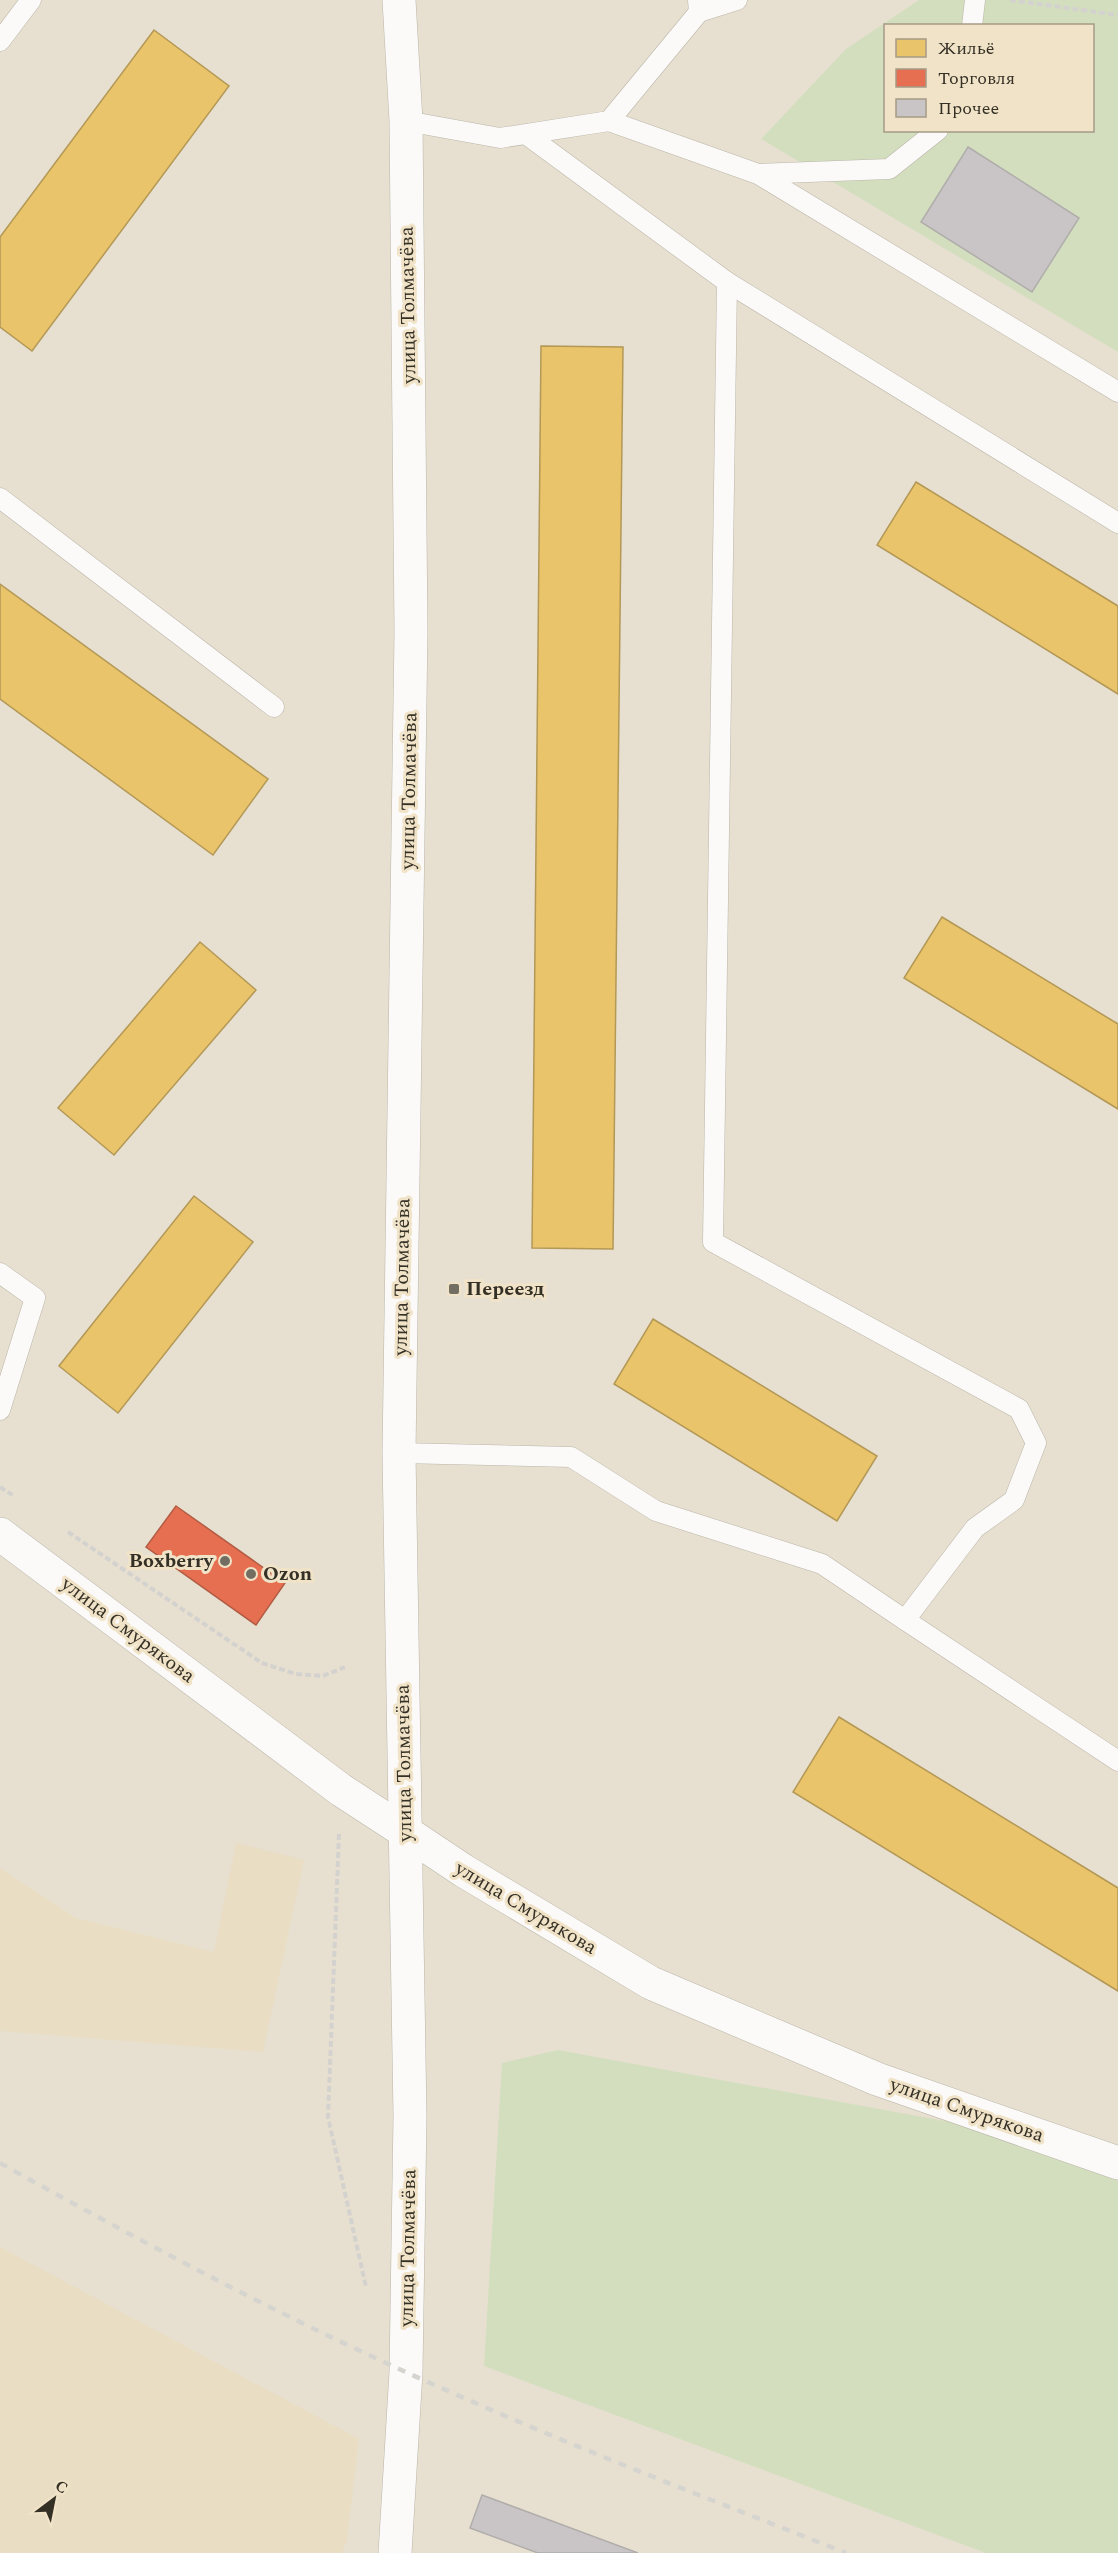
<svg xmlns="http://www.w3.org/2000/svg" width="1118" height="2553" viewBox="0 0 1118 2553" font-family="Spectral,serif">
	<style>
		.built { fill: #e9ddc3 }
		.green { fill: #d2debe; fill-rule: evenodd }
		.homes { fill: #e9c46a; stroke: #b39856; stroke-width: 1.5 }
		.shops { fill: #e76f51; stroke: #b25c44; stroke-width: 1.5 }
		.building { fill: #c9c5c7; stroke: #b0adab; stroke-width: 1.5 }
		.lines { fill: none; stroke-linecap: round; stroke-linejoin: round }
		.service-casing { stroke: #bbb5a9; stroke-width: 21 }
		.minor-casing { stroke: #bbb5a9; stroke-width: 34 }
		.tertiary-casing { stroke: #bbb5a9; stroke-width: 34 }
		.path { stroke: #d4d2ce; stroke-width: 4; stroke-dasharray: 6 3; stroke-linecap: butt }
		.service { stroke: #fbfaf8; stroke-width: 20 }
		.minor { stroke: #fbfaf8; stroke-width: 33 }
		.tertiary { stroke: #fbfaf8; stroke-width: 33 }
		.rail { stroke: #d6d4cf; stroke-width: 4.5; stroke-dasharray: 8 8; stroke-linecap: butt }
		.poi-dot { fill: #736e62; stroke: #f0e3c7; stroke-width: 2 }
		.labels { text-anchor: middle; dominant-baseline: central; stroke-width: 6; stroke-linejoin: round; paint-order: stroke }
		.street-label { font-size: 20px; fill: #353026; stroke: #f0e3c7 }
		.poi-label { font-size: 20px; font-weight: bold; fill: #353026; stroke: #f0e3c7; text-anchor: start }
	</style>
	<rect width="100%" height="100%" fill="#e7e0d0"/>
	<!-- built -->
	<g class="built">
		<polygon points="236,1843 304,1860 263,2052 0,2031 0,1868 76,1918 214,1952"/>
		<polygon points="0,2247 359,2439 347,2540 342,2553 0,2553"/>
	</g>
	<!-- green -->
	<g class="green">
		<path d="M919,0H1118V352L761,139L846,49ZM886,26H1092V130H886Z"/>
		<polygon points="558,2050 1118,2153 1118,2553 986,2553 484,2366 502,2063"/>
	</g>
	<!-- homes -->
	<g class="homes">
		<polygon points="154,30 229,86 32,351 0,327 0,237"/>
		<polygon points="541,346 623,347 613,1249 532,1248"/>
		<polygon points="916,482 1118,606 1118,694 877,545"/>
		<polygon points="0,584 268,779 213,855 0,699"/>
		<polygon points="942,917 1118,1024 1118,1109 904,978"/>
		<polygon points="200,942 256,990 114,1155 58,1108"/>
		<polygon points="194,1196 253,1242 118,1413 59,1366"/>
		<polygon points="653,1319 877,1456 837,1521 614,1384"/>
		<polygon points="839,1717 1118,1888 1118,1991 793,1792"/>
	</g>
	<!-- shops -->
	<polygon class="shops" points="176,1506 285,1583 256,1625 146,1547"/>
	<!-- building -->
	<g class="building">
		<polygon points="968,147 1079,218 1032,292 921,222"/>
		<polygon points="482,2495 638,2553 538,2553 470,2528"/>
	</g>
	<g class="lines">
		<!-- service casing -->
		<g class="service-casing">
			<g id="service">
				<polyline points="699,12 737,0"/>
				<polyline points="972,26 975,0"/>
				<polyline points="0,41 31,0"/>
				<polyline points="406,121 500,138 609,121 699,12 698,0"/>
				<polyline points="609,121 758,174 1118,392"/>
				<polyline points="527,135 727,282 1118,523"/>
				<polyline points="758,174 889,169 938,130"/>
				<polyline points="0,498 274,707"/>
				<polyline points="0,1273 35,1298 0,1410"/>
				<polyline points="399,1453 571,1457 656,1511 822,1564 905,1620 975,1528 1014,1500 1036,1443 1019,1409 713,1242 727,282"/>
				<polyline points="905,1620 1118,1761"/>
			</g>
		</g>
		<!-- minor casing -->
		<g class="minor-casing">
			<polyline id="minor" points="404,1831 464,1871 651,1983 877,2079 1118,2163"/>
		</g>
		<!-- tertiary casing -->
		<g class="tertiary-casing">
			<g id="tertiary">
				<polyline points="0,1534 341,1790 404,1831"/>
				<polyline points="395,2553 406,2372 410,2116 399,1453 411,631 406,121 399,0"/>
			</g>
		</g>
		<!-- path -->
		<g class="path">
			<polyline points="1010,0 1118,15"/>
			<polyline points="0,1487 14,1496"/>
			<polyline points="68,1532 262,1663 296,1674 323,1676 345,1667"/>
			<polyline points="339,1834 328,2117 366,2287"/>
		</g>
		<!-- service -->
		<use href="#service" class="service"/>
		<!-- minor -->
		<use href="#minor" class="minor"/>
		<!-- tertiary -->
		<use href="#tertiary" class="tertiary"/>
		<!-- rail -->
		<path class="rail" d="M0,2163C149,2246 299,2326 455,2394C583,2451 715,2501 846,2553"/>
	</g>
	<!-- markers -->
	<g class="poi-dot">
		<rect x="448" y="1283" width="12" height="12" rx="3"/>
		<circle cx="225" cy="1561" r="6"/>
		<circle cx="251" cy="1574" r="6"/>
	</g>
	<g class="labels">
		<!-- street labels -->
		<g class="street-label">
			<text transform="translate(408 305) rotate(-91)">улица Толмачёва</text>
			<text transform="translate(409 791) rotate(-89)">улица Толмачёва</text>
			<text transform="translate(402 1277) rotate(-89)">улица Толмачёва</text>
			<text transform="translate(128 1630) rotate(37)">улица Смурякова</text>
			<text transform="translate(404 1763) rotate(-91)">улица Толмачёва</text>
			<text transform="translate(526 1908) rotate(31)">улица Смурякова</text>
			<text transform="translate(967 2110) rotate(19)">улица Смурякова</text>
			<text transform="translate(408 2248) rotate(-89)">улица Толмачёва</text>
		</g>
		<!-- poi labels -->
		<g class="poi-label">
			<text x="466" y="1289">Переезд</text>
			<text x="213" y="1561" text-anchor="end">Boxberry</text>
			<text x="263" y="1574">Ozon</text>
		</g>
	</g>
	<!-- legend -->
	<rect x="884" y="24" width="210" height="108" fill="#f0e3c7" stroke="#a59b87" stroke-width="1.5"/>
	<rect x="896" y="39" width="30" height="18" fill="#e9c46a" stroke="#a59b87" stroke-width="1.5"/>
	<text x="938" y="54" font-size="18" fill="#353026">Жильё</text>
	<rect x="896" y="69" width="30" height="18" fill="#e76f51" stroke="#a59b87" stroke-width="1.5"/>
	<text x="938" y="84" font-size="18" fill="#353026">Торговля</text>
	<rect x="896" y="99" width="30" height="18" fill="#c9c5c7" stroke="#a59b87" stroke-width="1.5"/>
	<text x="938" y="114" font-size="18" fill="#353026">Прочее</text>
	<!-- north arrow -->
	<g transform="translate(54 2499) rotate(32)" stroke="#f0e3c7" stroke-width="4.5" paint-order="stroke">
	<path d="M0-4.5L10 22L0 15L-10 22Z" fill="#353026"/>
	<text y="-9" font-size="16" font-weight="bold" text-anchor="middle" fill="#353026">С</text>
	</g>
</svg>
